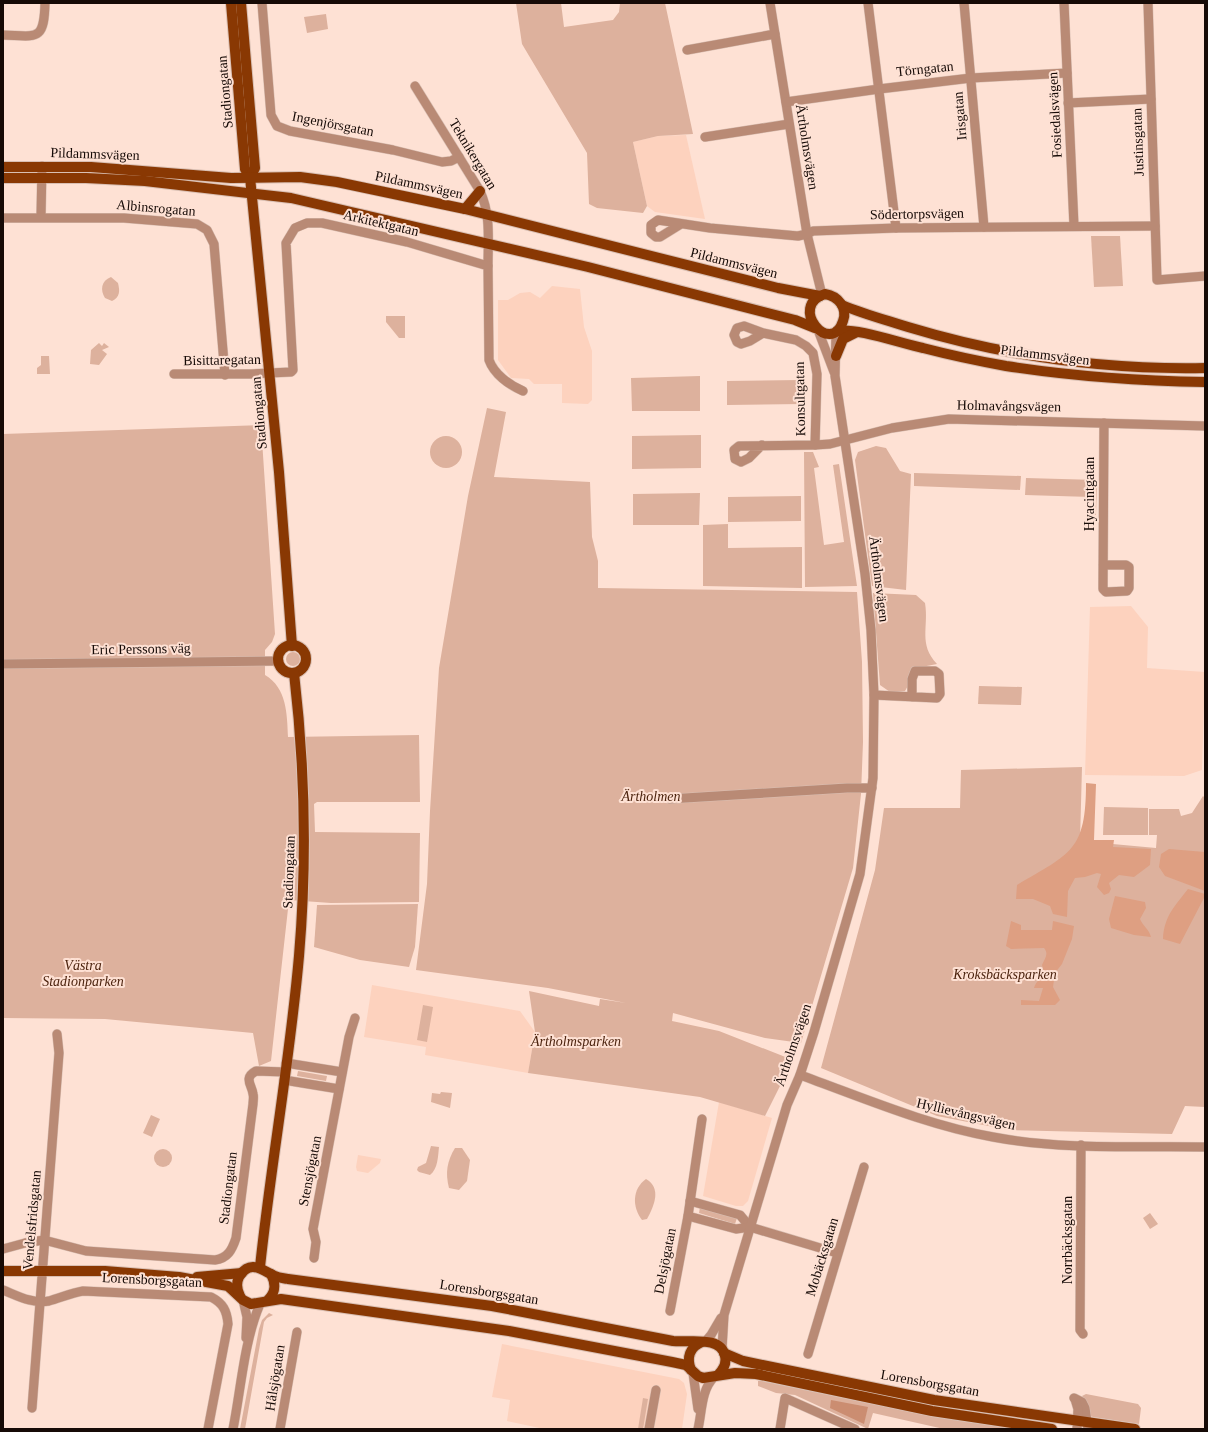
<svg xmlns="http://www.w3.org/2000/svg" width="1208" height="1432" viewBox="0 0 1208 1432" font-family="Georgia,serif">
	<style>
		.built { fill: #fdd2be }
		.green { fill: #ddb19d }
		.forest { fill: #de9f82 }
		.water { fill: #cb8d71 }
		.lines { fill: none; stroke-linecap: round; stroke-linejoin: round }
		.minor-casing { stroke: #d9bfb3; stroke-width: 10 }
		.major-casing { stroke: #d9bfb3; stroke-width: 12 }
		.minor { stroke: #b98a75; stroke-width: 9 }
		.major { stroke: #893803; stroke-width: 10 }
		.labels { text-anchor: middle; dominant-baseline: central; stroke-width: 4; stroke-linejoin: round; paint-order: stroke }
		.street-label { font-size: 14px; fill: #160a06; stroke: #fee1d4 }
		.park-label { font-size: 14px; font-style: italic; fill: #4c230e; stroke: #fee1d4 }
	</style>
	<rect width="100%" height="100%" fill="#fee1d4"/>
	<!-- built -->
	<g class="built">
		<polygon points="686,135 705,219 655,212 647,206 633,142 658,136"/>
		<polygon points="552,286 580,289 584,327 592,351 592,400 588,404 562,403 562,384 534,384 529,379 511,378 498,360 498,300 508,300 520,293 530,292 540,298"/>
		<polygon points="1131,606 1148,627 1147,668 1205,672 1202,770 1184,776 1085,775 1090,607"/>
		<polygon points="372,985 520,1011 535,1032 528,1073 425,1055 426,1047 364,1037"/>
		<polygon points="719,1102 772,1118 748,1201 743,1206 736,1206 703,1196"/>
		<polygon points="358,1155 381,1159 380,1163 368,1173 357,1171 356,1167"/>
		<polygon points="502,1344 679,1379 684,1383 687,1394 682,1429 544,1429 507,1421 510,1400 492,1397"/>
	</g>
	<!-- green -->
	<g class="green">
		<polygon points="516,3 561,3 564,27 613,20 619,12 620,3 665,3 693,134 658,136 633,142 647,206 643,213 597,208 589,204 587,153 522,44"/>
		<polygon points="326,14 328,29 307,33 304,17"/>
		<polygon points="1091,236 1120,236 1123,286 1094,287"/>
		<path d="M111,277L118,283C120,291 120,297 112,301L105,298C100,290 101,281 111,277Z"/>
		<polygon points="386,316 405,316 405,338 399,338 386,322"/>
		<polygon points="99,343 102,346 104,343 109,347 102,350 107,354 99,365 90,364 91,350"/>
		<polygon points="41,356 49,356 50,374 37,374 37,368 41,365"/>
		<polygon points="700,376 700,411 632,411 631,378"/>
		<polygon points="801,380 801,404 727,405 727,381"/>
		<polygon points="487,408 506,412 494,477 590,482 592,537 598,561 598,588 857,592 862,662 863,742 861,794 853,868 801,1043 765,1038 673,1013 672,1021 719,1031 793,1060 765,1116 700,1097 528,1073 535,1032 529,991 599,1006 600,999 626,1003 548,988 416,970 427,884 430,811 439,668 468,496"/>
		<path d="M261,425L275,634L272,642L265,650V675C287,688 287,714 288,737L419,735L420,802H317L314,804L315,832L420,833L419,902L331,903L289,900L271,1061L259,1066L253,1033L105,1019L3,1018V434Z"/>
		<polygon points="701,435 701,468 632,469 632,436"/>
		<circle cx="446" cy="452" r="16"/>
		<polygon points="876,446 886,448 900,471 911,474 906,590 872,586 855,460 858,452"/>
		<polygon points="804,452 813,452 819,467 814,468 824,545 844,542 833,465 839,464 857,586 805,587"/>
		<polygon points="914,473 1021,476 1020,490 914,486"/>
		<polygon points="1026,478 1097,480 1096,515 1091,515 1091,497 1025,495"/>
		<polygon points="700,493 699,525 633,525 633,494"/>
		<polygon points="801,496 801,521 728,522 728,497"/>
		<polygon points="728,524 728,548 802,547 802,588 703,586 703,525"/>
		<path d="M873,593L916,595L925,603C929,627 918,644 937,664L911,669L909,684L905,691L890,692L880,685Z"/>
		<circle cx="293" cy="659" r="7"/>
		<polygon points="979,686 1022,687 1021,705 978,704"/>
		<polygon points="1082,767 1080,841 1156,848 1157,835 1149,835 1149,809 1179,809 1181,816 1192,813 1203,796 1205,798 1205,1107 1185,1106 1172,1134 1009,1130 937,1116 821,1068 875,870 884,808 960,808 961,770"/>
		<polygon points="1104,807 1148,808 1148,835 1103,835"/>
		<polygon points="418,904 415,947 409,967 360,960 314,947 317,905"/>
		<polygon points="423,1005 433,1007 427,1042 417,1040"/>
		<polygon points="298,1071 327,1076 326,1081 297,1076"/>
		<polygon points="441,1092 452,1093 450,1108 431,1102 432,1093 440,1094"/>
		<polygon points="151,1115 160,1119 152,1137 143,1133"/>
		<path d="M431,1146L439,1147C438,1156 438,1169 430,1175L419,1172L417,1170L418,1167L426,1163Z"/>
		<path d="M455,1148H462L470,1160L467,1181L459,1190L449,1188C445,1173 447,1161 455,1148Z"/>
		<circle cx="163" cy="1158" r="9"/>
		<path d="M646,1179C662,1188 654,1206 647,1219L642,1220C632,1207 632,1189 646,1179Z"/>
		<polygon points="700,1207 737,1218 735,1224 699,1213"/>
		<polygon points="1150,1213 1158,1224 1150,1229 1143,1218"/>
		<polygon points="269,1313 273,1315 267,1318 264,1322 245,1429 240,1429 259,1329 262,1320"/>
		<polygon points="758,1381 764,1381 1030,1429 944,1429 873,1413 868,1429 795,1395 776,1393 758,1386"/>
		<polygon points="1086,1394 1138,1404 1141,1408 1139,1424 1093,1417 1090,1416 1086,1402 1082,1396"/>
		<polygon points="643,1398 648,1399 643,1429 638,1429"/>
	</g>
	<!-- forest -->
	<g class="forest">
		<path d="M1086,783L1096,784L1094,840H1114L1113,847L1151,849L1150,865L1134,877L1119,875L1109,883L1111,889L1109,893L1104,895L1097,887L1101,874L1097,873L1085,877L1075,878L1068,891L1067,917L1053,914L1050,906L1033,899H1016L1017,885C1071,853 1086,851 1086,783Z"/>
		<polygon points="1169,849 1205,852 1205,891 1165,876 1159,867 1161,854"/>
		<path d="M1188,889L1205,894V896L1180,944L1163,939C1164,916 1175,906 1188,889Z"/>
		<path d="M1115,896L1145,902L1146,908L1140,919C1143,926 1149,929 1151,937L1134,935L1111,928L1109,919Z"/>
		<path d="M1011,921L1021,925V930H1052L1053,921L1074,926L1072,939L1062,964L1055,973L1053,987L1060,1000L1055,1005H1021V1000L1039,1001L1043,988H1034C1036,981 1041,979 1044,972L1042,965C1045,958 1049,954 1044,948L1011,949L1006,946Z"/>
	</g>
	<!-- water -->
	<polygon class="water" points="831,1400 868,1407 864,1424 830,1408"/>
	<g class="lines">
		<!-- minor casing -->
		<g class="minor-casing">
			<g id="minor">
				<polyline points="262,3 271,115 277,126 290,131 393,150 442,162 451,161 459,157"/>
				<polyline points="770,3 807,234 822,295"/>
				<polyline points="868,3 896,228"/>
				<polyline points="964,3 984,227"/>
				<polyline points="1064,3 1074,226"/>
				<polyline points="1148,3 1157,280 1205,276"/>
				<path d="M3,35C37,36 44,42 45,3"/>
				<polyline points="687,50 775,34"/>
				<path d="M415,86L480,191C491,215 488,240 488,266"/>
				<polyline points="786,102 879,89 971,78 1067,73"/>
				<polyline points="1068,103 1151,99"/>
				<polyline points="705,137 789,124"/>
				<polyline points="41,216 42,166"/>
				<polyline points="3,218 124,218 197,224 207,230 214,244 225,375"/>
				<polyline points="681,224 660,237 656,237 651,233 651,225 658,220 710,228 798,236 807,234 813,231 896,228 1155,226"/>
				<polyline points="818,330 834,372"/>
				<polyline points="763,333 744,326 737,328 734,335 737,342 741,344 750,341 763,333 796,340 806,346 813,353 817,374 815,445"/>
				<path d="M174,374H250L291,372L293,370L286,243L295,228L307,223H322L407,242L488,266L489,360C494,374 509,385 523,391"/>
				<polyline points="762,445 749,458 741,462 735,459 734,450 739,446 815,445 830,444 892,428 949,419 1205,426"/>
				<polyline points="1103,565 1126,565 1129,567 1129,588 1127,591 1106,592 1103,589 1103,584 1104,423"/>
				<polyline points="3,664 279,661"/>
				<polyline points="874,695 937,698 940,694 939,674 935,671 915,671 912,679 912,697"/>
				<polyline points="669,799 847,788 872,788"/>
				<polyline points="286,1063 342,1072"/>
				<path d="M800,1075C864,1098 926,1125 993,1137C1062,1150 1135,1146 1205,1147"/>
				<polyline points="284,1080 339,1089"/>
				<polyline points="1081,1145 1080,1330 1083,1334"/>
				<polyline points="690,1201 740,1215 750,1227"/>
				<polyline points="688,1216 736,1229 750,1227 837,1253"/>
				<path d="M3,1249L25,1243L44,1240L86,1251L215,1260C228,1258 232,1250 236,1238L253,1104C253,1101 254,1097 253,1094C252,1085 243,1078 256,1071L285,1072"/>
				<polyline points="314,1258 316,1242 313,1229 349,1037 355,1018"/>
				<path d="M3,1290C18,1296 32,1304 49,1301C60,1298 71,1293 83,1291L211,1297C223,1303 227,1311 228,1324L208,1429"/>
				<polyline points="243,1300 247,1317 246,1338"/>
				<polyline points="670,1311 688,1216 702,1119"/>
				<polyline points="705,1342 711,1335 721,1318"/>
				<polyline points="722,1349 724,1315 787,1105 800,1075 814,1032 860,874 873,778 874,695 871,630 865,574 835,376 836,332"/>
				<polyline points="808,1354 864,1167"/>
				<polyline points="693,1373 698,1409"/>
				<polyline points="1074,1398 1082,1402 1085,1408 1088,1429"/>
				<polyline points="1075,1399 1078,1409 1077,1429"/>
				<polyline points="32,1408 59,1053 57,1034"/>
				<path d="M233,1429C241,1389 244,1341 260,1304"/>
				<polyline points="280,1429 297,1332"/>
				<polyline points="649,1429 656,1390"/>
				<path d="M698,1429C702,1412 701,1390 714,1377"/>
				<polyline points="780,1429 785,1398 855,1429"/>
			</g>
		</g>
		<!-- major casing -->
		<g class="major-casing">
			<g id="major">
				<polyline points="231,3 245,169 250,177 279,472 292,646"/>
				<polyline points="241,3 255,168 250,177"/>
				<polyline points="3,167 91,167 231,178 300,177 337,182 465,209 778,288 820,296"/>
				<polyline points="3,178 86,178 145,181 291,198 588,267 795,320 815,328"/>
				<polyline points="465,209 480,191"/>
				<path d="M825,294C838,296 848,308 843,321C831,358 787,306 825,294Z"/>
				<path d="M842,305C863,314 886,320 908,327C1004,356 1104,370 1205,368"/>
				<path d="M837,331C855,327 903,344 923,348C950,355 978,361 1006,366C1071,376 1139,381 1205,382"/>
				<polyline points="836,356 843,339 857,332"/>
				<circle cx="292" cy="659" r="14"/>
				<path d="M260,1267C271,1163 290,1060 299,956C307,862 305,767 294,673"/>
				<polyline points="3,1271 105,1271 179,1277 228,1286 243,1300 251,1304 281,1299 509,1331 672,1362 686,1365 698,1376 703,1378 735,1373 756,1374 932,1411 1052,1429"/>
				<polyline points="197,1277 242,1273"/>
				<path d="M240,1296C237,1290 236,1283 239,1277C250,1258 263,1271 275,1276C279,1278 284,1278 288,1279L492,1306L673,1341C689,1343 721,1335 725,1356C727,1364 723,1370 718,1375"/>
				<path d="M268,1300C276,1292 276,1284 271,1274"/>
				<polyline points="724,1353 743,1361 934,1400 1135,1429"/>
				<path d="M691,1370C686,1357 690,1347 702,1342"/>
			</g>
		</g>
		<!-- minor -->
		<use href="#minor" class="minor"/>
		<!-- major -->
		<use href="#major" class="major"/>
	</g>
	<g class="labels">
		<!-- street labels -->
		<g class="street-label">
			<text transform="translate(925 69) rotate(-6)">Törngatan</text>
			<text transform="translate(225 92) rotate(-95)">Stadiongatan</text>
			<text transform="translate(1055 115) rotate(-93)">Fosiedalsvägen</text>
			<text transform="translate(960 116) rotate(-95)">Irisgatan</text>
			<text transform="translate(333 124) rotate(11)">Ingenjörsgatan</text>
			<text transform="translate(1138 142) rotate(-92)">Justinsgatan</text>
			<text transform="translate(807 147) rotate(81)">Ärtholmsvägen</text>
			<text transform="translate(95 154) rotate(2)">Pildammsvägen</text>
			<text transform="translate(473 154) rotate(59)">Teknikergatan</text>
			<text transform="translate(419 185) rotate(12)">Pildammsvägen</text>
			<text transform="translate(156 208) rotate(5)">Albinsrogatan</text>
			<text transform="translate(917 214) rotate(-1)">Södertorpsvägen</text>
			<text transform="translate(381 223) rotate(13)">Arkitektgatan</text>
			<text transform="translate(734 263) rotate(14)">Pildammsvägen</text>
			<text transform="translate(1045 355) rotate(7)">Pildammsvägen</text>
			<text transform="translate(222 360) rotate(-1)">Bisittaregatan</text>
			<text transform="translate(800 399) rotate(-91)">Konsultgatan</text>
			<text transform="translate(1009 406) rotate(1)">Holmavångsvägen</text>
			<text transform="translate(259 413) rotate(-95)">Stadiongatan</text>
			<text transform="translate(1089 494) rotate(-90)">Hyacintgatan</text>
			<text transform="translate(879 579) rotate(83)">Ärtholmsvägen</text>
			<text transform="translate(141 649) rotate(-1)">Eric Perssons väg</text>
			<text transform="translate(289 872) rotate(-88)">Stadiongatan</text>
			<text transform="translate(793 1045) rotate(-71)">Ärtholmsvägen</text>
			<text transform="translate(966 1114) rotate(13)">Hyllievångsvägen</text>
			<text transform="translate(310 1171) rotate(-79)">Stensjögatan</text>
			<text transform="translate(228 1188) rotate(-83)">Stadiongatan</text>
			<text transform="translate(32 1220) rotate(-85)">Vendelsfridsgatan</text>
			<text transform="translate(1067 1240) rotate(-90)">Norrbäcksgatan</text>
			<text transform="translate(822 1257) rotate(-73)">Mobäcksgatan</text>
			<text transform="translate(665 1261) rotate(-79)">Delsjögatan</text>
			<text transform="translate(152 1280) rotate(3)">Lorensborgsgatan</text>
			<text transform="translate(489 1292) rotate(9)">Lorensborgsgatan</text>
			<text transform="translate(275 1378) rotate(-81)">Hålsjögatan</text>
			<text transform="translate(930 1383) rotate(10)">Lorensborgsgatan</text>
		</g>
		<!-- park labels -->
		<g class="park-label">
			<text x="651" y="796">Ärtholmen</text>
			<text x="83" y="965">Västra<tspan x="83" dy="16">Stadionparken</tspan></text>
			<text x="1005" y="974">Kroksbäcksparken</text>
			<text x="576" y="1041">Ärtholmsparken</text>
		</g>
	</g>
	<!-- border -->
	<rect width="1208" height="1432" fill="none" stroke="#160a06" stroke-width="8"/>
</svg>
